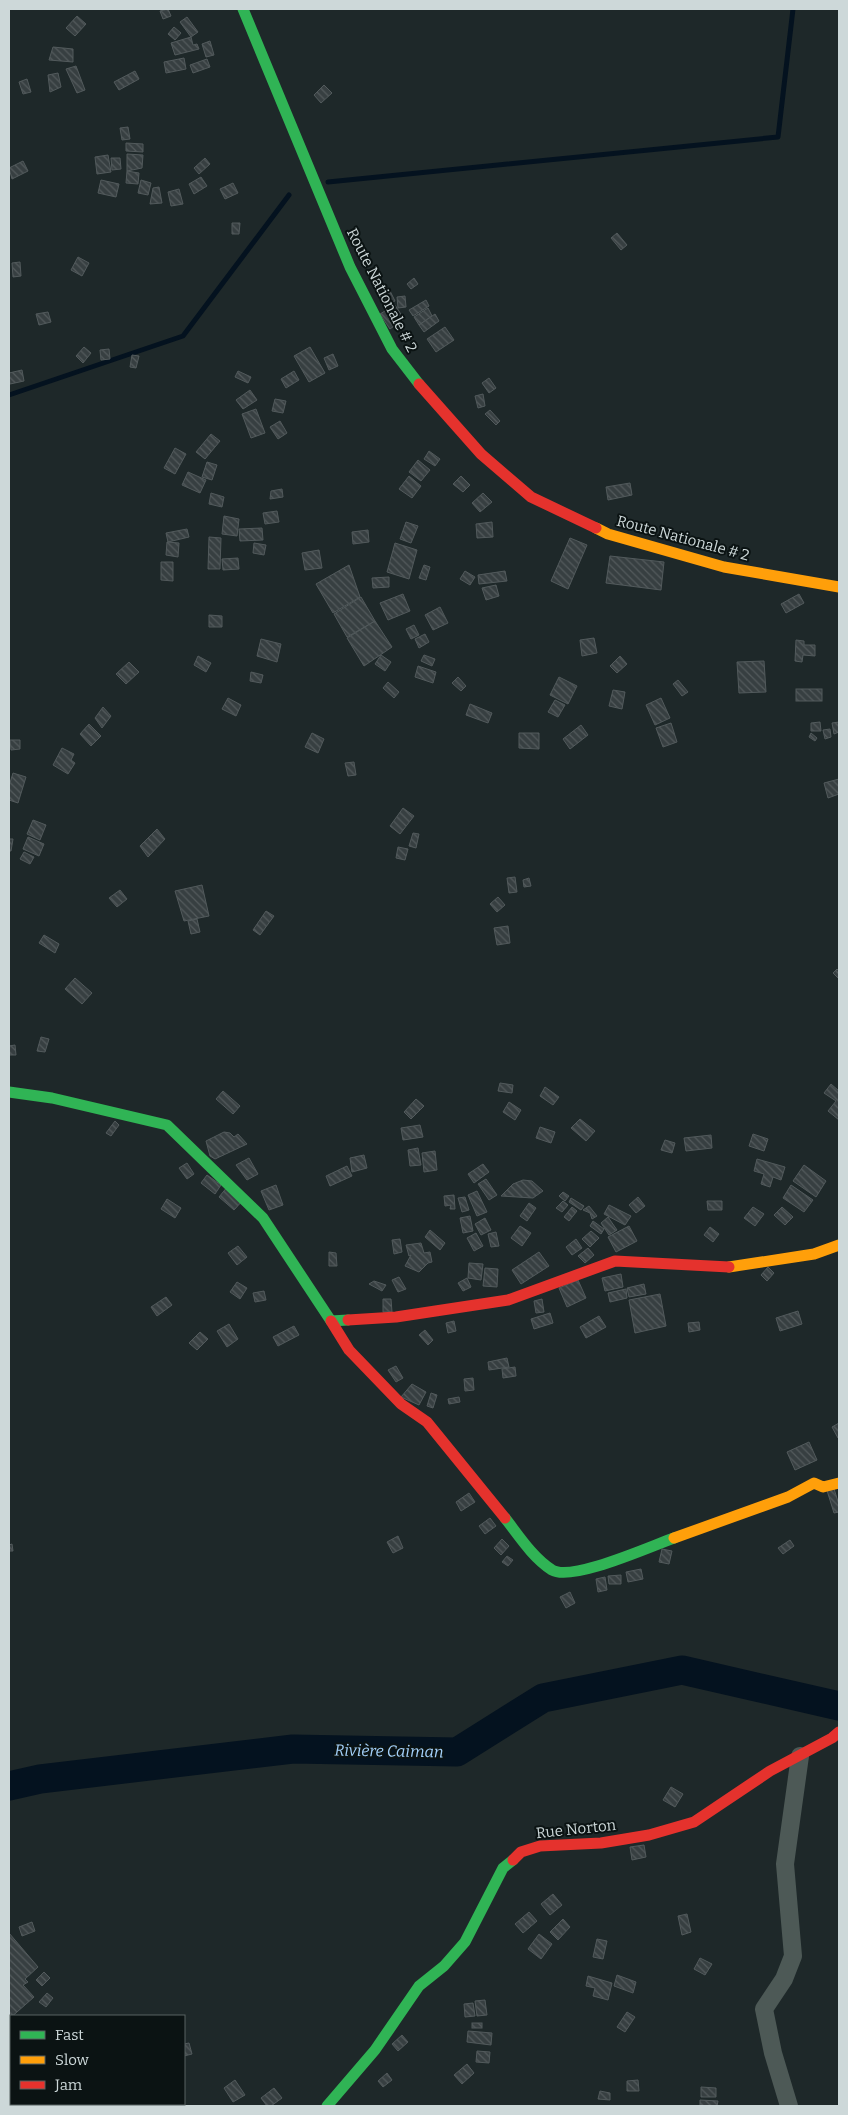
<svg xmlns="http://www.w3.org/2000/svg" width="848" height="2115" viewBox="0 0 848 2115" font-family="Bitter,serif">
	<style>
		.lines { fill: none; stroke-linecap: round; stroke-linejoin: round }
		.stream { stroke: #04121f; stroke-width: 5 }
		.river { stroke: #04121f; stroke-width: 29 }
		.building { fill: url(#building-back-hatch); stroke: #525a5c }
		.street { stroke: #4d5956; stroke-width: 18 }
		.fast { stroke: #30b455; stroke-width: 11 }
		.slow { stroke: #ff9f0a; stroke-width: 11 }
		.jam { stroke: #e5322d; stroke-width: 11 }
		.labels { text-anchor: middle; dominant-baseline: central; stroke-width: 4; stroke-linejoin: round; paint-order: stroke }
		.street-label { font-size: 15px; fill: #cdd8d9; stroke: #0b1313 }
		.water-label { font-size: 16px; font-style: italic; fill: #a4d1fa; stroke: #0b1313 }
	</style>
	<defs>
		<pattern id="building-back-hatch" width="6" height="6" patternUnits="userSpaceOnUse" patternTransform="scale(1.25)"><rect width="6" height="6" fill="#373f41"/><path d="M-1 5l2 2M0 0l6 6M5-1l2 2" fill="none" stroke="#535a5c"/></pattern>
	</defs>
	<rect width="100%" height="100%" fill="#1e2829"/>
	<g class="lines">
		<!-- stream -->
		<g class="stream">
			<polyline points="328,182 778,137 793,9"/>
			<polyline points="9,395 183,336 289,195"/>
		</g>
		<!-- river -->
		<polyline class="river" points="9,1786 40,1779 293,1749 457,1752 543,1698 682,1670 839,1706"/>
	</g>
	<!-- building -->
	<g class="building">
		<polygon points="168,9 171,16 163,19 160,11"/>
		<polygon points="77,16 86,24 75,36 66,28"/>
		<polygon points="187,17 198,32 191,37 180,22"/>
		<polygon points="174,27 181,33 175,40 168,34"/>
		<polygon points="191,37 193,45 197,44 199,49 175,55 171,43"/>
		<polygon points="210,41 214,55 206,57 202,44"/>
		<polygon points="53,47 73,49 73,62 49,60"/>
		<polygon points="184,58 186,69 166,73 164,62"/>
		<polygon points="207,59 210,67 193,73 190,65"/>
		<polygon points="76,66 85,90 77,93 66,69"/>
		<polygon points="135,71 139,79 119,90 114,82"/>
		<polygon points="58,73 61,87 50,92 48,75"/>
		<polygon points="27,79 31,92 23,94 19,82"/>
		<polygon points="324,85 332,93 321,103 314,95"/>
		<polygon points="128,127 130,139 122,140 120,128"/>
		<polygon points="126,143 143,144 143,152 126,151"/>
		<polygon points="127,154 143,155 142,168 127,171"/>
		<polygon points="108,155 111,172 97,174 95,157"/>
		<polygon points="111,158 120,158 121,169 112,170"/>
		<polygon points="205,158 210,164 199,174 194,168"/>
		<polygon points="23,161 28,171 12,179 9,168"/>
		<polygon points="127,171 139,173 138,184 126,183"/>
		<polygon points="201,177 207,186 194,194 189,184"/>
		<polygon points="101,180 119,184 116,197 98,193"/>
		<polygon points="141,180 151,183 148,195 138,193"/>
		<polygon points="233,183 238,193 225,199 220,189"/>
		<polygon points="159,187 162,203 150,204 153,188"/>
		<polygon points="179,189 183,204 171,206 168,192"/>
		<polygon points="232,223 240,223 239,234 232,234"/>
		<polygon points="617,233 627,245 621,250 611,238"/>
		<polygon points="78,257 89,263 82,276 71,270"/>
		<polygon points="20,262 21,276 13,277 12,263"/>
		<polygon points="414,278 418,284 411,289 407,284"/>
		<polygon points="390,291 395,301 385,306 380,295"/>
		<polygon points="405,296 406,307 398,308 397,297"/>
		<polygon points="426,300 429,306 413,316 409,310"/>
		<polygon points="395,305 404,319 390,329 380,314"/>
		<polygon points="428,308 432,316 419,325 414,317"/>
		<polygon points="48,312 51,322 39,325 36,314"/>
		<polygon points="435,314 439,321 424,332 419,325"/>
		<polygon points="445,327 454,340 436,352 427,339"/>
		<polygon points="84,347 91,353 83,363 76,356"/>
		<polygon points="310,347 325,373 309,382 294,356"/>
		<polygon points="109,349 110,359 101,360 100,350"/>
		<polygon points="333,354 338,366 329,370 324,358"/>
		<polygon points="132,355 139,356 136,368 130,367"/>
		<polygon points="22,370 24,381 10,384 9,373"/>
		<polygon points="238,371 251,377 248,383 235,377"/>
		<polygon points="294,371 299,380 286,388 281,379"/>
		<polygon points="489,378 496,388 489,393 482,383"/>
		<polygon points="250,390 257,400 243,409 236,400"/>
		<polygon points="483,394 485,406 478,408 475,396"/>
		<polygon points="275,399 286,401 283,413 272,411"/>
		<polygon points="256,409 265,433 251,438 242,414"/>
		<polygon points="490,410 500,421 496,425 485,414"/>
		<polygon points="280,421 287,433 278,439 270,427"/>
		<polygon points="211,434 220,441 205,459 196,452"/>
		<polygon points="175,448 186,454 175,474 164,468"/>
		<polygon points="429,451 440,459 435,466 424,459"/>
		<polygon points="418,460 430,470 421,481 409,472"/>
		<polygon points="207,462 217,465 212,480 202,477"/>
		<polygon points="188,472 206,480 200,493 182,485"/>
		<polygon points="409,476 421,486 412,498 399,489"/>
		<polygon points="461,476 470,485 463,492 453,484"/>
		<polygon points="630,483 632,495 608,500 606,487"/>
		<polygon points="282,489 283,497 270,499 271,491"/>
		<polygon points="211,493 224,497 222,507 209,504"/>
		<polygon points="483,493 492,502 480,512 472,503"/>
		<polygon points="277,511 279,522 265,524 263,513"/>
		<polygon points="224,516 239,519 237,536 222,534"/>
		<polygon points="406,522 418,526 411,543 400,539"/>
		<polygon points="492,522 493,537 477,538 476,524"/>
		<polygon points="262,528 263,540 240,541 239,529"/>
		<polygon points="187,529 189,537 168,542 166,533"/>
		<polygon points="368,530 369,542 353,544 352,532"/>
		<polygon points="209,537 221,538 220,569 208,569"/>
		<polygon points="570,538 587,545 568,589 551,581"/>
		<polygon points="167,542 179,543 178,557 166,555"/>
		<polygon points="254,543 266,545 264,555 253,553"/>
		<polygon points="395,543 417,550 409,579 387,572"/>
		<polygon points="319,550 322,568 305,570 302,553"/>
		<polygon points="610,556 664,562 661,590 606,583"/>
		<polygon points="238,558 239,569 223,570 222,559"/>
		<polygon points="161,562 173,562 173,581 161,580"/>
		<polygon points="349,565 360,597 333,613 316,584"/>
		<polygon points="424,565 430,567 426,580 419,578"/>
		<polygon points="465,571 475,577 470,585 460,579"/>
		<polygon points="505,571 507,581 479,584 478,575"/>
		<polygon points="389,577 389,587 373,588 372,578"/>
		<polygon points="496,585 499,596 486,600 482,588"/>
		<polygon points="403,594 410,611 388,620 380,603"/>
		<polygon points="799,594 804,603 786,613 781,604"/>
		<polygon points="361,597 375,621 347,637 334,614"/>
		<polygon points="440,607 448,623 433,630 425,615"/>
		<polygon points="209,615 222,616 222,627 209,627"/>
		<polygon points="375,621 392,647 364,666 347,638"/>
		<polygon points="414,625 419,635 411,639 406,629"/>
		<polygon points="425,634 429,642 419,648 415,639"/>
		<polygon points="594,638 597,653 582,656 580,640"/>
		<polygon points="261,639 281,644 277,662 257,656"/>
		<polygon points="796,640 804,641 804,645 815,645 815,656 803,655 802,662 795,661"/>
		<polygon points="381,655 391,662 385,671 375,664"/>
		<polygon points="424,655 435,659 432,666 421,661"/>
		<polygon points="198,656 211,663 206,672 194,665"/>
		<polygon points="620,656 627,664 617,673 610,666"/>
		<polygon points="764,661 766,692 739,693 737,662"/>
		<polygon points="129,662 139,672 126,684 116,674"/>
		<polygon points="418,666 436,672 433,683 415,677"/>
		<polygon points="251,672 263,675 261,683 250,681"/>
		<polygon points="458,677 466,686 461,691 452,683"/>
		<polygon points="559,677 577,686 568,704 550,695"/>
		<polygon points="678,680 688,692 682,696 673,684"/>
		<polygon points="388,682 399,692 394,698 383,688"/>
		<rect x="796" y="689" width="26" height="12"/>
		<polygon points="613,690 625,692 622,709 609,706"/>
		<polygon points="228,698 241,705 236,716 222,709"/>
		<polygon points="661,698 670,718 655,725 646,705"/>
		<polygon points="555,700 565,705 558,717 548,712"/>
		<polygon points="470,704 492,713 488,723 466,715"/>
		<polygon points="103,707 111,716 102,728 95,718"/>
		<polygon points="820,722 821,731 811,731 811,723"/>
		<polygon points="839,722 839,732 834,734 832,723"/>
		<polygon points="671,723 677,742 663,747 656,728"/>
		<polygon points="89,724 101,736 91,746 80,734"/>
		<polygon points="581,725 588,735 570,749 563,739"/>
		<polygon points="830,729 831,737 825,739 823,730"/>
		<polygon points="312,733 324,739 318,753 305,747"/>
		<polygon points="519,733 539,733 539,749 519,748"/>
		<polygon points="811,733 817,738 815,741 809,737"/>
		<polygon points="10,740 20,740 20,749 11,750"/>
		<polygon points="62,748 74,754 71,760 75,763 68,774 53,765"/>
		<polygon points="354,762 356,775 348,776 345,763"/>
		<polygon points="13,773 26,777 18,803 9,800 9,786"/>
		<polygon points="839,779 839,794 828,798 824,783"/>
		<polygon points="403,808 414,816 400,834 390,826"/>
		<polygon points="33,820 46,825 40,840 27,834"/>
		<polygon points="157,829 165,839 148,857 140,846"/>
		<polygon points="413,833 419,834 416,848 409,846"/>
		<polygon points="28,837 44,844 39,856 23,849"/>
		<polygon points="9,839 13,839 11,851 9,851"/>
		<polygon points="398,847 408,849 405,860 396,858"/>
		<polygon points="24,852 34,857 30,864 20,859"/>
		<polygon points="515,877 517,892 509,893 507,878"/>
		<polygon points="529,878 531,886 524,887 523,880"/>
		<polygon points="202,885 209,916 184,921 175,891"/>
		<polygon points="120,890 127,899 117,907 109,898"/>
		<polygon points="498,897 505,905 497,912 490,904"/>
		<polygon points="266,911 274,916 260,935 253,930"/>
		<polygon points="197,919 200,932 191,934 188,921"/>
		<polygon points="508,926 510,943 497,945 494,928"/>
		<polygon points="44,935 59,944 55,953 39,943"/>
		<polygon points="837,969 839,971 838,978 833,973"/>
		<polygon points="75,978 92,993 82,1004 65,989"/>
		<polygon points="41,1037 49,1039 45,1052 37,1051"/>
		<polygon points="15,1045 16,1055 9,1055 9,1046"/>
		<polygon points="500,1083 513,1085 512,1093 498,1091"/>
		<polygon points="831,1084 839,1091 839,1120 828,1111 836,1101 824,1093"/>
		<polygon points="545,1087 559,1097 553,1105 540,1096"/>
		<polygon points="223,1091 240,1106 233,1114 216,1099"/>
		<polygon points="416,1099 424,1106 411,1119 404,1112"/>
		<polygon points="509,1102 521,1110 515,1120 503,1112"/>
		<polygon points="580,1119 595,1131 586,1141 571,1128"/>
		<polygon points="115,1121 119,1125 111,1136 106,1133"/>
		<polygon points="420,1125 423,1137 403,1140 401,1128"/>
		<polygon points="540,1127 555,1132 551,1143 536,1138"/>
		<polygon points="224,1132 230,1133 234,1137 238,1134 247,1144 215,1159 210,1156 206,1141"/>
		<polygon points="753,1134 768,1139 764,1151 749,1146"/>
		<polygon points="711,1135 712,1148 686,1151 684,1138"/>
		<polygon points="665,1140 675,1143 672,1153 661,1150"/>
		<polygon points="418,1148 421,1165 410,1166 408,1150"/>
		<polygon points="435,1151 437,1170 424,1172 422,1153"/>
		<polygon points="364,1155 367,1168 352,1172 350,1158"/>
		<polygon points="249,1158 258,1174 247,1180 236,1165"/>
		<polygon points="757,1159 785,1167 781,1180 773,1177 770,1187 761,1184 764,1174 754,1171"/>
		<polygon points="187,1163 194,1174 187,1179 179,1168"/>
		<polygon points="483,1164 489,1172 474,1183 468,1174"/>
		<polygon points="804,1165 826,1181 816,1197 793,1181"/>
		<polygon points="347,1166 352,1176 330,1186 326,1176"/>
		<polygon points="207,1175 221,1185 215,1194 201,1183"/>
		<polygon points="486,1179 497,1195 489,1200 478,1184"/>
		<polygon points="523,1180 532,1181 543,1191 533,1198 501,1196 513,1184"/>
		<polygon points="276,1185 283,1205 269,1210 261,1191"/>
		<polygon points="791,1185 813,1200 804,1212 783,1198"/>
		<polygon points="228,1186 243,1200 234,1210 219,1197"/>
		<polygon points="477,1191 487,1212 477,1216 468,1195"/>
		<polygon points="563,1192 569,1196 565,1201 559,1196"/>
		<polygon points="454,1195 455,1209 450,1209 451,1205 445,1206 444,1196"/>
		<polygon points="465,1197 469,1210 462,1212 458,1198"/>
		<polygon points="638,1197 645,1206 636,1213 629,1205"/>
		<polygon points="571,1198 584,1206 581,1210 569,1202"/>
		<polygon points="167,1199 181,1208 175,1218 161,1209"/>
		<polygon points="563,1201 568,1205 562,1212 556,1208"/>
		<polygon points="707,1201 722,1201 722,1210 708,1210"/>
		<polygon points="529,1203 536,1208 527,1221 520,1216"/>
		<polygon points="609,1205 631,1216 625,1225 604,1214"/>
		<polygon points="589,1206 597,1216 592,1219 590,1213 583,1210"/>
		<polygon points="572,1207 577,1211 569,1221 564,1217"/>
		<polygon points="753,1207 764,1214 755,1226 744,1218"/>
		<polygon points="782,1207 793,1217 785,1225 774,1215"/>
		<polygon points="470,1216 473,1231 463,1233 460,1218"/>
		<polygon points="608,1217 617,1230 609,1235 601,1223"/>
		<polygon points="485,1218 491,1230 481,1235 475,1224"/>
		<polygon points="593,1221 604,1229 601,1234 590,1226"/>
		<polygon points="520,1226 531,1233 522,1246 511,1238"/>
		<polygon points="629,1226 637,1241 616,1252 608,1237"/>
		<polygon points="710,1227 719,1234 713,1242 704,1235"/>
		<polygon points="430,1230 445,1243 440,1250 425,1237"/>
		<polygon points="591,1231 599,1238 590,1247 582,1239"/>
		<polygon points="496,1232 499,1246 491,1247 488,1234"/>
		<polygon points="476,1233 483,1246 474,1251 467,1238"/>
		<polygon points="400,1239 402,1252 394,1254 392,1240"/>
		<polygon points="576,1239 582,1248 572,1255 566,1247"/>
		<polygon points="421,1243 424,1253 430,1252 432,1262 428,1263 419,1272 405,1266 411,1255 409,1256 406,1245"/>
		<polygon points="238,1246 247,1257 237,1265 228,1253"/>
		<polygon points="588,1248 594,1255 585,1263 578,1256"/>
		<polygon points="329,1252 336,1253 337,1266 329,1266"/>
		<polygon points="539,1252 549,1266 521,1284 512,1270"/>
		<polygon points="469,1263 483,1264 481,1280 468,1278"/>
		<polygon points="768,1267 774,1273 767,1281 761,1275"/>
		<polygon points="485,1268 498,1269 497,1287 483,1286"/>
		<polygon points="621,1274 623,1287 605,1291 602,1278"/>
		<polygon points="399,1277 406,1289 398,1292 392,1280"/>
		<polygon points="467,1278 471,1287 463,1291 458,1283"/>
		<polygon points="578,1280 586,1298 567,1307 559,1288"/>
		<polygon points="374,1281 386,1285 382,1291 369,1284"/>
		<polygon points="237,1282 247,1288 240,1299 230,1292"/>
		<polygon points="644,1284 646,1294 629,1297 627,1288"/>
		<polygon points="626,1289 627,1298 610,1302 608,1293"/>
		<polygon points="264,1291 266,1300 255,1302 253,1293"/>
		<polygon points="660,1294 666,1326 635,1333 629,1300"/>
		<polygon points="166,1297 172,1305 157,1316 151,1307"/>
		<polygon points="383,1299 391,1299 392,1312 383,1312"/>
		<polygon points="542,1299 544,1312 536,1313 534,1301"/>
		<polygon points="798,1311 802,1324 780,1331 776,1318"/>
		<polygon points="550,1313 553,1323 534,1329 531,1319"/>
		<polygon points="599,1316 606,1327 586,1338 580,1327"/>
		<polygon points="454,1321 456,1331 448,1333 446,1323"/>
		<polygon points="699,1322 700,1330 689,1332 688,1323"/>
		<polygon points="229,1324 238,1339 227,1347 217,1331"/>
		<polygon points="294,1326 299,1335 278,1346 273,1337"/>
		<polygon points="425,1330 433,1340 428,1345 419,1335"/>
		<polygon points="200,1332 208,1339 197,1350 189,1343"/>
		<polygon points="507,1358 509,1367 489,1370 488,1362"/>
		<polygon points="396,1366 403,1378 396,1382 388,1370"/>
		<polygon points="515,1367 516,1376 503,1378 502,1369"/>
		<polygon points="473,1378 474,1390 465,1391 464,1379"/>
		<polygon points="412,1384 426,1392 419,1405 401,1397"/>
		<polygon points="431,1393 437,1395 433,1408 427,1406"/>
		<polygon points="459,1397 460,1402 449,1404 448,1399"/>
		<polygon points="839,1423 839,1437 838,1438 832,1427"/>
		<polygon points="809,1442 817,1460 795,1470 787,1452"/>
		<polygon points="832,1482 839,1505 839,1512 834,1513 825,1484"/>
		<polygon points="469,1493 475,1502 461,1511 456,1502"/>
		<polygon points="490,1518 496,1526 485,1534 479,1526"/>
		<polygon points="398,1536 403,1548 393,1553 387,1542"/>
		<polygon points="502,1539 509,1546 501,1555 494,1548"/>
		<polygon points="790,1540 794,1546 783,1554 778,1548"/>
		<polygon points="12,1544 13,1551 9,1551 9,1545"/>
		<polygon points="662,1549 672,1551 669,1564 659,1562"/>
		<polygon points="507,1556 513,1560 508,1566 502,1562"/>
		<polygon points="641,1569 643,1579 628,1582 626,1572"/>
		<polygon points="621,1575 621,1584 609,1584 608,1576"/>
		<polygon points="605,1577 607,1590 598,1592 596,1579"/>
		<polygon points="570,1592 575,1603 566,1608 560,1597"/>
		<polygon points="671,1787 683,1794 675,1807 663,1800"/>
		<polygon points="644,1845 646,1857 632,1860 630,1847"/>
		<polygon points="553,1894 562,1905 550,1915 541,1904"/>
		<polygon points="529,1912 537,1921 523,1933 515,1924"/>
		<polygon points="687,1914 691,1932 682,1935 678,1916"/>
		<polygon points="563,1919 570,1927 558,1940 550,1932"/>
		<polygon points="32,1922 35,1931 22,1936 19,1927"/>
		<polygon points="9,1933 38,1967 25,1979 28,1982 23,1985 34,1997 9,2019"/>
		<polygon points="539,1934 552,1944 541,1959 528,1949"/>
		<polygon points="597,1939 607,1941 603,1959 593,1957"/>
		<polygon points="700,1958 712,1964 705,1975 694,1969"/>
		<polygon points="44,1972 50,1978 42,1986 36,1980"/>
		<polygon points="617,1975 636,1982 633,1993 614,1986"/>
		<polygon points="588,1976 612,1983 608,2000 593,1996 595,1988 586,1986"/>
		<polygon points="47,1993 53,1998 46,2007 39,2002"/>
		<polygon points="485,2000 487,2015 477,2016 475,2001"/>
		<polygon points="473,2003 475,2016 465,2017 464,2004"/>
		<polygon points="627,2012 635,2017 625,2032 617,2027"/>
		<rect x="472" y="2023" width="10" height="5"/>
		<polygon points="468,2031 492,2033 491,2045 467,2042"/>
		<polygon points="402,2035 408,2042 398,2051 392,2044"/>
		<polygon points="189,2043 192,2054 184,2056 184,2044"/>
		<polygon points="477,2051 490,2052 489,2063 476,2062"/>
		<polygon points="467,2064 474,2073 462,2084 454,2075"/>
		<polygon points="11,2070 11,2083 9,2081 9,2073"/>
		<polygon points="387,2073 392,2080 383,2087 378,2081"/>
		<polygon points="235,2080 245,2095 233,2102 224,2088"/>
		<polygon points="638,2080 639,2091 627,2091 627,2081"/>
		<polygon points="701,2087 716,2088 716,2097 701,2097"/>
		<polygon points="274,2088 282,2098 271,2106 267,2106 261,2098"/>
		<polygon points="600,2091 610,2093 610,2100 598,2099"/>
		<polygon points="700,2100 718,2101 717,2106 700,2106"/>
	</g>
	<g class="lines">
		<!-- street -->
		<polyline class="street" points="789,2106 773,2053 764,2009 784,1979 793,1956 785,1864 800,1756"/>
		<!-- fast -->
		<g class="fast">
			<polyline points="243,9 350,267 392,349 419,384"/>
			<polyline points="9,1092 52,1098 167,1125 263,1218 331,1321 348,1320"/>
			<path d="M505,1518C519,1536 533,1558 552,1570C572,1582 651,1546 674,1538"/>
			<polyline points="327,2106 375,2050 419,1986 444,1966 465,1942 503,1868 513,1860"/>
		</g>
		<!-- slow -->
		<g class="slow">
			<polyline points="596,528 608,534 724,567 839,587"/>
			<polyline points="729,1267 814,1254 839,1245"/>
			<polyline points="674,1538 788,1497 814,1483 823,1487 839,1483"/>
		</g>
		<!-- jam -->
		<g class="jam">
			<polyline points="419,384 481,454 531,497 596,528"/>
			<polyline points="348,1320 396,1317 508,1300 615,1261 729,1267"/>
			<polyline points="331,1321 349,1350 401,1404 427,1422 505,1518"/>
			<polyline points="513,1860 521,1852 540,1846 601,1843 649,1835 694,1822 770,1771 832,1738 839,1732"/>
		</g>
	</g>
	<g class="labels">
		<!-- street labels -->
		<g class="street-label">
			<text transform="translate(382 290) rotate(63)">Route Nationale # 2</text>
			<text transform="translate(683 538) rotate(15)">Route Nationale # 2</text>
			<text transform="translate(576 1829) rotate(-6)">Rue Norton</text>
		</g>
		<!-- water labels -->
		<g class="water-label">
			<text transform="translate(389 1751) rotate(1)">Rivière Caiman</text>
		</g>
	</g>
	<!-- border -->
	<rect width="848" height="2115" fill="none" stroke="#cdd8d9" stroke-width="20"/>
	<!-- legend -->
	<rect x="10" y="2015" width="175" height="90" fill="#0b1313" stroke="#596262"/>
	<rect x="20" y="2031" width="25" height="8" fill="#30b455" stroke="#596262"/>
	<text x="55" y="2040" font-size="15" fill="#cdd8d9">Fast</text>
	<rect x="20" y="2056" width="25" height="8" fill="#ff9f0a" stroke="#596262"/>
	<text x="55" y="2065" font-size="15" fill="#cdd8d9">Slow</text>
	<rect x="20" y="2081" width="25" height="8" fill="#e5322d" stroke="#596262"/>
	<text x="55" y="2090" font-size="15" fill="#cdd8d9">Jam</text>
</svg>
